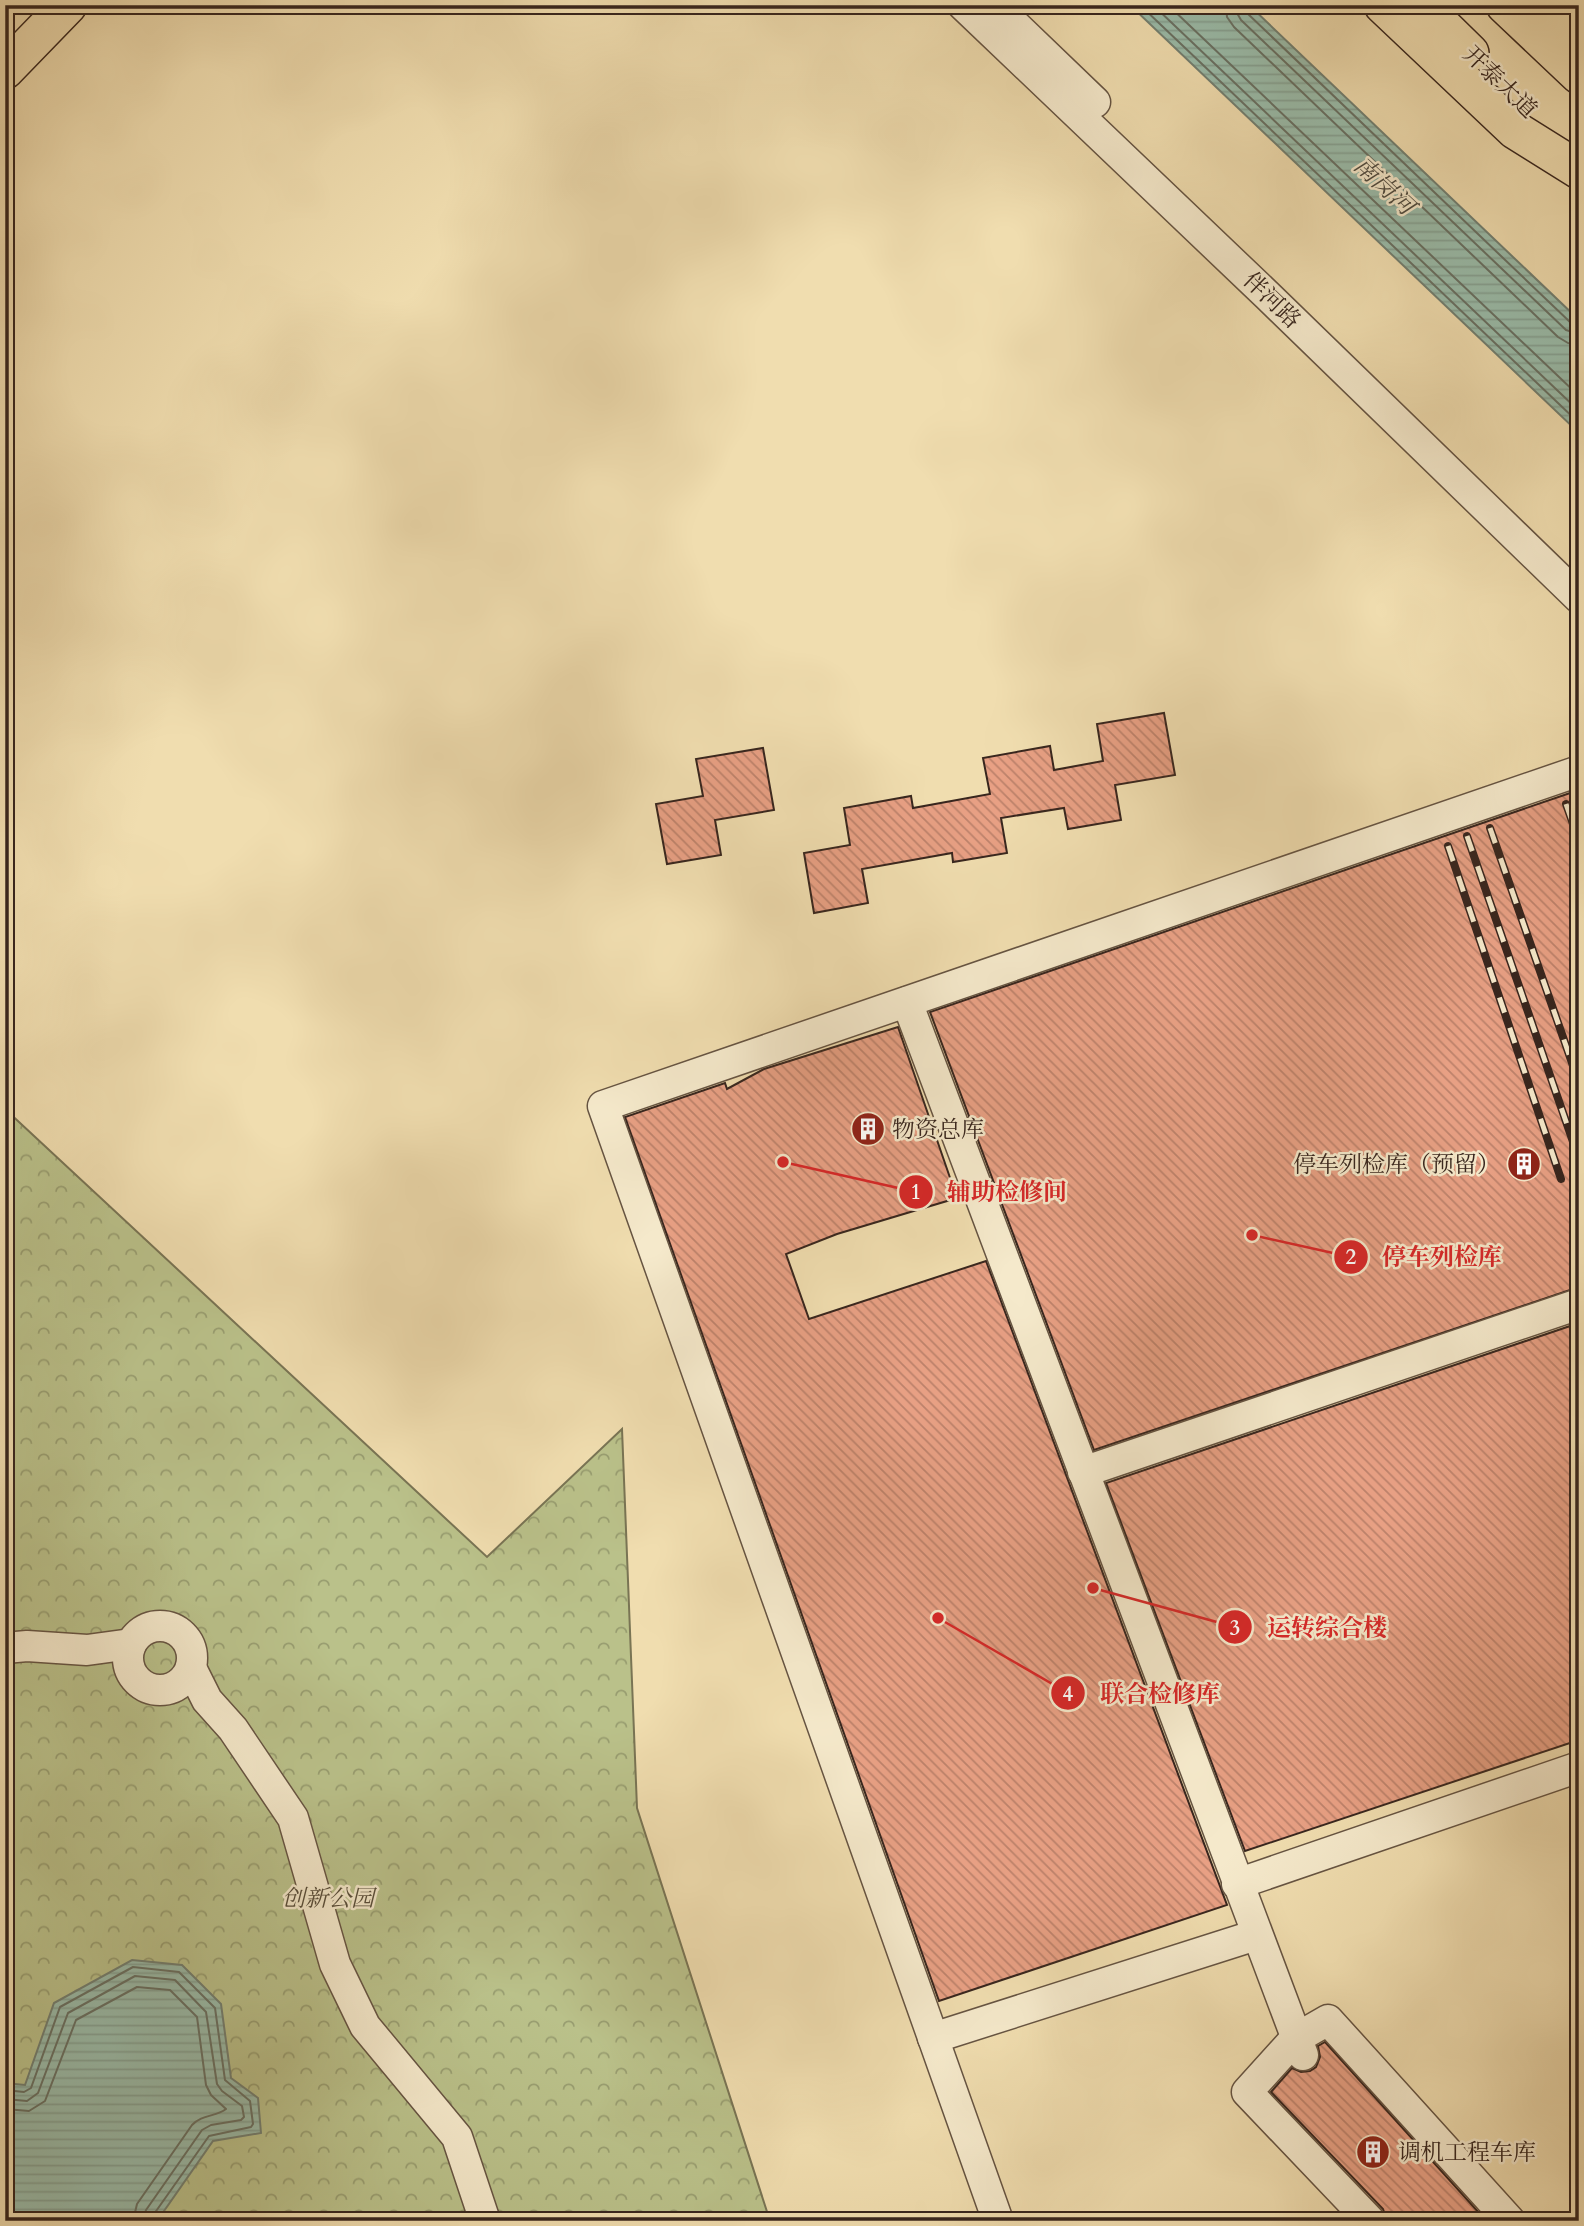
<svg xmlns="http://www.w3.org/2000/svg" width="1584" height="2226" viewBox="0 0 1584 2226" font-family="Cardo,'Noto Serif SC',serif">
	<style>
		.park { fill: url(#park-crowns); stroke: #797454; stroke-width: 2 }
		.water { fill: url(#water-rules); stroke: #738072; stroke-width: 2 }
		.lines { fill: none; stroke-linecap: round; stroke-linejoin: round }
		.shore { stroke: #697164; stroke-width: 2 }
		.building { fill: url(#building-back-hatch); stroke: #38261e; stroke-width: 2 }
		.minor-casing { stroke: #665442; stroke-width: 33 }
		.major-casing { stroke: #38261e; stroke-width: 40 }
		.minor { stroke: #f5e9cb; stroke-width: 30 }
		.major { stroke: #f0ddaf; stroke-width: 37 }
		.rail-casing { stroke: #38261e; stroke-width: 8 }
		.rail { stroke: #f5e9cb; stroke-width: 5; stroke-dasharray: 16; stroke-linecap: butt }
		.labels { text-anchor: middle; dominant-baseline: central; stroke-width: 5; stroke-linejoin: round; paint-order: stroke }
		.street-label { font-size: 23px; fill: #38261e; stroke: #f5e9cb }
		.poi-label { font-size: 23px; fill: #38261e; stroke: #f5e9cb; text-anchor: start }
		.park-label { font-size: 23px; font-style: italic; fill: #584d39; stroke: #f5e9cb }
		.water-label { font-size: 24px; font-style: italic; fill: #504c41; stroke: #f5e9cb }
		.leader { fill: none; stroke: #d62828; stroke-width: 2.5 }
		.callout-dot { fill: #d62828; stroke: #f5e9cb; stroke-width: 2.5 }
		.mark-label { font-size: 21px; text-anchor: middle; font-weight: bold; fill: #fff }
		.callout-label { font-size: 24px; text-anchor: middle; font-weight: bold; fill: #d62828; stroke: #f5e9cb; stroke-width: 5; stroke-linejoin: round; paint-order: stroke }
	</style>
	<defs>
		<pattern id="park-crowns" width="20" height="18" patternUnits="userSpaceOnUse" patternTransform="scale(1.75)"><rect width="20" height="18" fill="#bac18a"/><path d="M2 6a3 3 0 1 1 6 0M12 15a3 3 0 1 1 6 0" fill="none" stroke="#989d70"/></pattern>
		<pattern id="water-rules" width="6" height="5" patternUnits="userSpaceOnUse" patternTransform="scale(1.75)"><rect width="6" height="5" fill="#9abcaa"/><path d="M0 2.5h6" fill="none" stroke="#85a192"/></pattern>
		<pattern id="building-back-hatch" width="6" height="6" patternUnits="userSpaceOnUse" patternTransform="scale(1.75)"><rect width="6" height="6" fill="#e8a084"/><path d="M-1 5l2 2M0 0l6 6M5-1l2 2" fill="none" stroke="#bd826b"/></pattern>
	</defs>
	<rect width="100%" height="100%" fill="#f0ddaf"/>
	<filter id="stains"><feTurbulence type="fractalNoise" baseFrequency=".00286" numOctaves="4"/><feColorMatrix values="0 0 0 0 .2 0 0 0 0 .09 0 0 0 0 .02 0 0 0 .5 -.17"/></filter>
	<radialGradient id="worn" r=".72"><stop offset=".6" stop-color="#630" stop-opacity="0"/><stop offset="1" stop-color="#630" stop-opacity=".3"/></radialGradient>
	<!-- park -->
	<polygon class="park" points="5,1109 487,1557 622,1429 637,1808 770,2221 5,2221"/>
	<!-- water -->
	<g class="water">
		<polygon points="1130,5 1249,5 1579,320 1579,433"/>
		<polygon points="132,1960 182,1965 221,2004 231,2078 258,2098 261,2133 213,2141 157,2221 5,2221 5,2083 25,2085 54,2003"/>
	</g>
	<g class="lines">
		<!-- shore -->
		<g class="shore">
			<polyline points="1140,5 1579,423"/>
			<polyline points="1153,5 1579,411"/>
			<polyline points="1168,5 1579,396"/>
			<polyline points="1226,5 1227,17 1234,27 1558,337 1568,343 1579,344"/>
			<polyline points="1236,5 1237,13 1241,20 1566,330 1579,334"/>
			<polyline points="1245,5 1247,13 1571,323 1579,325"/>
			<polyline points="5,2090 24,2092 31,2088 60,2007 133,1967 179,1972 215,2008 225,2080 250,2101 253,2124 251,2127 209,2136 154,2214 152,2221"/>
			<polyline points="5,2099 27,2101 38,2093 68,2013 135,1976 175,1980 206,2012 217,2084 222,2091 242,2106 244,2117 241,2120 211,2125 202,2130 146,2210 143,2221"/>
			<path d="M5,2109L29,2111L45,2101L76,2020L137,1987L170,1990L197,2017L206,2085L211,2095L226,2109C216,2117 202,2114 192,2125L137,2204L133,2221"/>
		</g>
	</g>
	<!-- building -->
	<g class="building">
		<polygon points="1164,713 1175,775 1115,785 1121,820 1068,829 1064,808 1001,818 1007,853 953,862 952,853 862,869 868,903 814,913 804,853 850,845 844,808 911,796 913,808 990,794 983,758 1050,746 1054,770 1103,761 1097,724"/>
		<polygon points="763,748 774,810 715,820 721,855 667,864 656,804 703,796 696,759"/>
		<polygon points="1579,790 1579,1287 1094,1450 930,1012"/>
		<polygon points="898,1027 957,1198 837,1234 786,1254 809,1319 986,1261 1227,1905 939,2001 625,1117 725,1083 727,1089 764,1069"/>
		<polygon points="1579,1323 1579,1740 1245,1851 1106,1483"/>
		<polygon points="1325,2042 1481,2215 1472,2221 1387,2221 1383,2209 1271,2092 1292,2068 1301,2072 1310,2071 1316,2067 1320,2057 1318,2046"/>
	</g>
	<g class="lines">
		<!-- minor casing -->
		<g class="minor-casing">
			<g id="minor">
				<polyline points="963,5 1268,296 1579,598"/>
				<polyline points="994,5 1095,102"/>
				<polyline points="907,1002 1303,2055"/>
				<polyline points="1083,1472 1579,1304"/>
				<circle cx="160" cy="1658" r="32"/>
				<polyline points="5,1648 27,1646 87,1650 131,1644"/>
				<polyline points="191,1668 207,1700 233,1729 293,1818 335,1964 365,2026 457,2137 485,2221"/>
				<polyline points="1237,1884 1579,1767"/>
				<polyline points="933,2038 1256,1935"/>
				<polyline points="998,2221 603,1106 1579,771"/>
				<polyline points="1370,2221 1247,2092 1295,2039 1328,2020 1510,2221"/>
			</g>
		</g>
		<!-- major casing -->
		<g class="major-casing">
			<g id="major">
				<polyline points="1383,5 1515,130 1579,170"/>
				<polyline points="1421,5 1470,53"/>
				<polyline points="1505,5 1579,75"/>
				<polyline points="1553,5 1579,30"/>
				<polyline points="5,70 68,5"/>
			</g>
		</g>
		<!-- minor -->
		<use href="#minor" class="minor"/>
		<!-- major -->
		<use href="#major" class="major"/>
		<!-- rail casing -->
		<g class="rail-casing">
			<g id="rail">
				<polyline points="1566,804 1579,841"/>
				<polyline points="1490,828 1579,1083"/>
				<polyline points="1467,836 1579,1159"/>
				<polyline points="1448,846 1561,1179"/>
			</g>
		</g>
		<!-- rail -->
		<use href="#rail" class="rail"/>
	</g>
	<!-- icons -->
	<defs>
		<g id="building-disc" transform="scale(1.75)"><circle r="9.5" fill="#8f2418" stroke="#f5e9cb"/><path d="M-4-6H4V6H1V3H-1V6H-4ZM-2.5-4.3h1.7v1.8h-1.7ZM.8-4.3h1.7v1.8H.8ZM-2.5-1h1.7V.8h-1.7ZM.8-1h1.7V.8H.8Z" fill="#fff"/></g>
	</defs>
	<g fill-rule="evenodd">
		<use href="#building-disc" x="868" y="1129"/>
		<use href="#building-disc" x="1524" y="1164"/>
		<use href="#building-disc" x="1373" y="2152"/>
	</g>
	<g class="labels">
		<!-- street labels -->
		<g class="street-label">
			<text transform="translate(1500 82) rotate(44)">开泰大道</text>
			<text transform="translate(1272 300) rotate(44)">伴河路</text>
		</g>
		<!-- poi labels -->
		<g class="poi-label">
			<text x="892" y="1129">物资总库</text>
			<text x="1500" y="1164" text-anchor="end">停车列检库（预留）</text>
			<text x="1398" y="2152">调机工程车库</text>
		</g>
		<!-- park labels -->
		<g class="park-label">
			<text x="328" y="1898">创新公园</text>
		</g>
		<!-- water labels -->
		<g class="water-label">
			<text transform="translate(1384 186) rotate(43)">南岗河</text>
		</g>
	</g>
	<!-- callouts -->
	<path class="leader" d="M783 1162L916 1192M1252 1235L1351 1257M1093 1588L1235 1627M938 1618L1068 1693"/>
	<g class="callout-dot">
		<circle cx="783" cy="1162" r="7"/>
		<circle cx="1252" cy="1235" r="7"/>
		<circle cx="1093" cy="1588" r="7"/>
		<circle cx="938" cy="1618" r="7"/>
		<circle cx="916" cy="1192" r="18"/>
		<circle cx="1351" cy="1257" r="18"/>
		<circle cx="1235" cy="1627" r="18"/>
		<circle cx="1068" cy="1693" r="18"/>
	</g>
	<g class="mark-label">
		<text x="916" y="1199">1</text>
		<text x="1351" y="1264">2</text>
		<text x="1235" y="1635">3</text>
		<text x="1068" y="1701">4</text>
	</g>
	<g class="callout-label">
		<text x="1007" y="1200">辅助检修间</text>
		<text x="1442" y="1265">停车列检库</text>
		<text x="1327" y="1636">运转综合楼</text>
		<text x="1160" y="1702">联合检修库</text>
	</g>
	<!-- margin -->
	<rect width="1584" height="2226" fill="none" stroke="#f0ddaf" stroke-width="28"/>
	<rect x="7" y="7" width="1570" height="2212" fill="none" stroke="#38261e" stroke-width="3.5"/>
	<rect x="14" y="14" width="1556" height="2198" fill="none" stroke="#38261e" stroke-width="2"/>
	<rect width="100%" height="100%" filter="url(#stains)"/>
	<rect width="100%" height="100%" fill="url(#worn)"/>
</svg>
